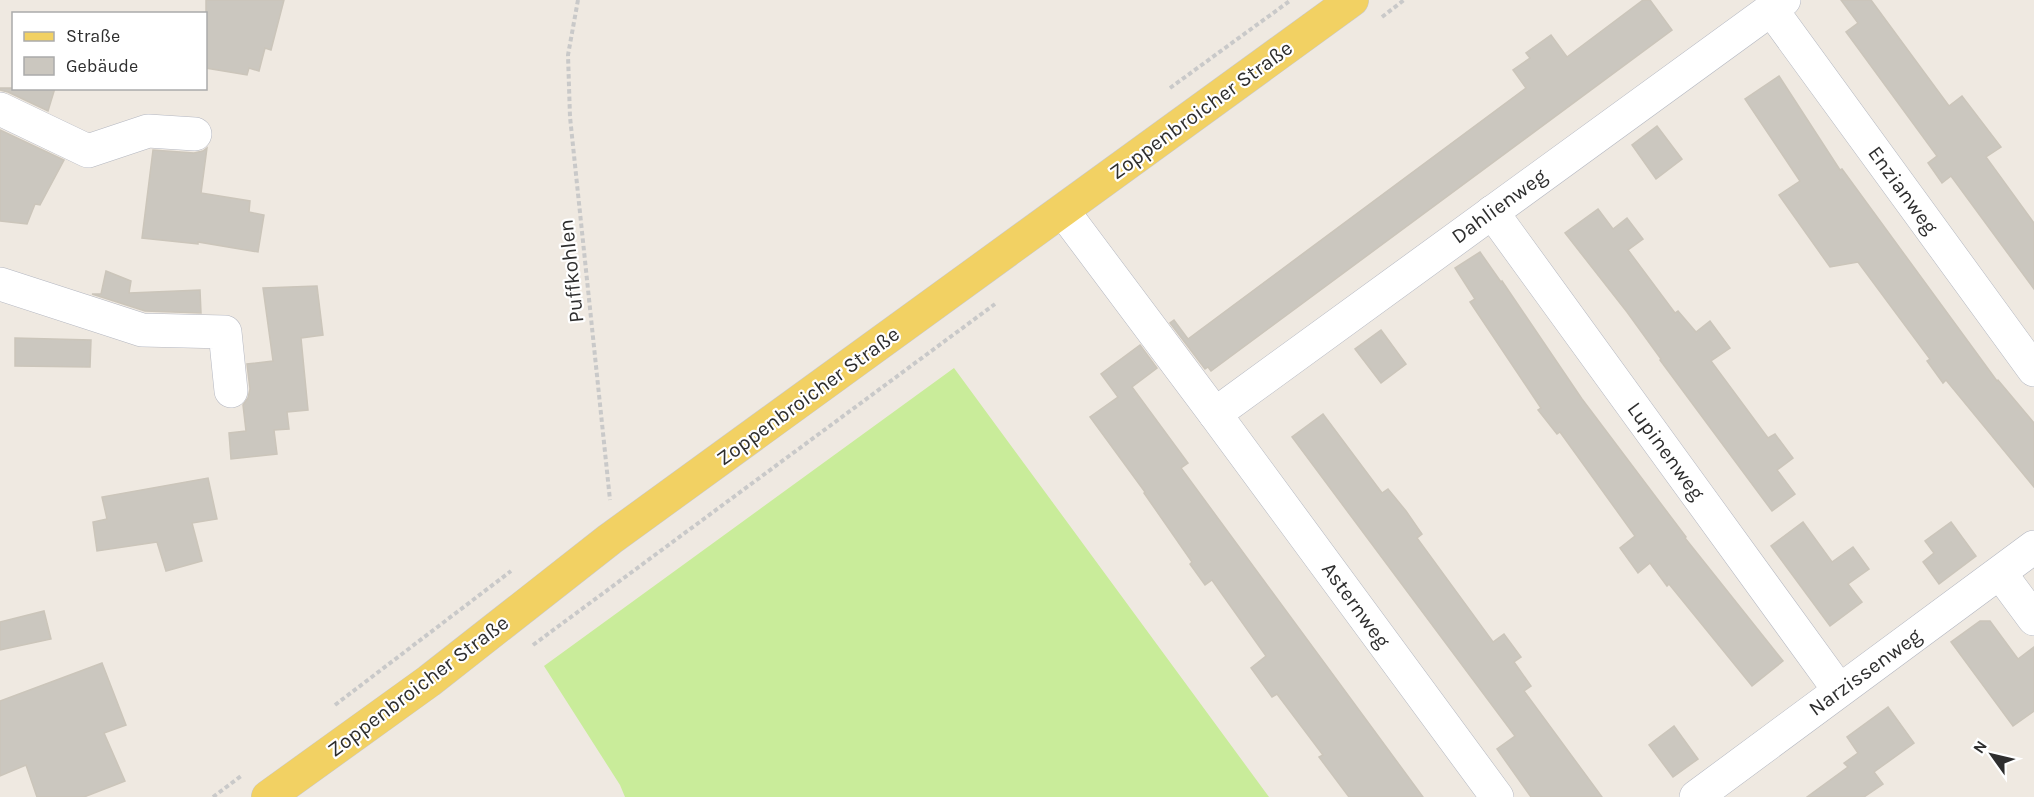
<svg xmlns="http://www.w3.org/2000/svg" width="2034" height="797" viewBox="0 0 2034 797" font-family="Karla,sans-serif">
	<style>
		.pitch { fill: #c9ec9a }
		.building { fill: #cbc7bf; stroke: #cbc5ba; stroke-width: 1.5 }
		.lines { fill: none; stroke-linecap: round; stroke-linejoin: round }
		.minor-casing { stroke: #b4b7c1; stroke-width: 34 }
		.major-casing { stroke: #c9c9c9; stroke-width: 34 }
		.path { stroke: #c9c9c9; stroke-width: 4; stroke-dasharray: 4.5 3; stroke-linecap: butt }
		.minor { stroke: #fff; stroke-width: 33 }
		.major { stroke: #f2d163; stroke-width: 33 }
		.labels { text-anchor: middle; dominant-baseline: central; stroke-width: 4.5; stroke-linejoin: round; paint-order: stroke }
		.street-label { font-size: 21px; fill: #2e2e2e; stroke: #fff }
	</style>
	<rect width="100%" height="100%" fill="#efe9e1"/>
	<!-- pitch -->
	<polygon class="pitch" points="954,368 1269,797 625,797 620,785 544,666"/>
	<!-- building -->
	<g class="building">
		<polygon points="206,0 284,0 271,50 265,48 259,71 249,68 247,75 206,68"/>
		<polygon points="1643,0 1650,0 1672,30 1211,371 1208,367 1205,369 1170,323 1174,320 1188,339 1526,88 1513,70 1530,58 1526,53 1551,35 1567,57"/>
		<polygon points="1841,0 1871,0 1949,106 1962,96 2001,147 1986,157 2034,223 2034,289 1951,176 1942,183 1928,163 1937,156 1846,32 1858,23"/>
		<polygon points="1779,76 1840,170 1842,169 1997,381 1998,380 2034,423 2034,487 1946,380 1943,383 1927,361 1930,359 1858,262 1830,267 1779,195 1800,181 1745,99"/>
		<polygon points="0,88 55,88 48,111 8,92 0,90"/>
		<polygon points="1657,126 1682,159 1656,179 1632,145"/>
		<polygon points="0,130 64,160 40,205 35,204 27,224 0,221"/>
		<polygon points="207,148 201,193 250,201 249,212 264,215 258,252 198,242 198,244 142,238 153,150 194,153 203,151"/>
		<polygon points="1598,209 1613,229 1627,218 1643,239 1628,250 1675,313 1678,311 1696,332 1710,321 1730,348 1711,361 1768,438 1775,434 1793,458 1777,470 1795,494 1772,511 1660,360 1661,359 1627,312 1565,233"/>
		<polygon points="1480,252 1501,282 1502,281 1582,399 1686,537 1685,538 1783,661 1752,686 1669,584 1667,586 1650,563 1638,573 1620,548 1635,536 1560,432 1557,434 1538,410 1541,408 1470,302 1475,299 1455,268"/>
		<polygon points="106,271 131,281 129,293 200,290 201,313 145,311 92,294 101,294"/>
		<polygon points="317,286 323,335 301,338 308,410 287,412 289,429 274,430 277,454 231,459 229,433 246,431 243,405 248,398 250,389 247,364 273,361 263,288"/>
		<polygon points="1381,330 1406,364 1381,383 1355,349"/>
		<polygon points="15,338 91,340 90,367 15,366"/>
		<polygon points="1140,345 1157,368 1132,387 1188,463 1181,468 1423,797 1349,797 1319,757 1323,755 1277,694 1272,697 1251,668 1266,656 1212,580 1205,585 1190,564 1192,562 1144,493 1145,492 1090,417 1118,397 1101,374"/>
		<polygon points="1323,414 1382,493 1388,489 1406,511 1422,534 1417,538 1493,642 1504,634 1521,657 1514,662 1531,686 1524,691 1602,797 1531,797 1497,749 1515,736 1292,437"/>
		<polygon points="208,478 217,519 192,523 202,561 166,571 157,542 97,551 93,522 107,519 102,497"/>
		<polygon points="1803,522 1832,562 1853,547 1869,569 1848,584 1862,602 1830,626 1771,546"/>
		<polygon points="1951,522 1976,556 1939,584 1923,562 1934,553 1925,541"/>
		<polygon points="44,611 51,639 0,650 0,622"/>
		<polygon points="1980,621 1990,621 2018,659 2034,647 2034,711 2013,726 1951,642"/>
		<polygon points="102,663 126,725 104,733 125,781 84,797 37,797 26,765 0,776 0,701"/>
		<polygon points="1888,707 1914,743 1874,772 1883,784 1864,797 1807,797 1848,767 1844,763 1858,753 1847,737"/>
		<polygon points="1674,726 1698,759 1673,777 1649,745"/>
	</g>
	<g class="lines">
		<!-- minor casing -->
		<g class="minor-casing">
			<g id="minor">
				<polyline points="1771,9 2034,370"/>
				<polyline points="0,109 88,151 148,131 195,134"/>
				<polyline points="1063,211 1215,414 1497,797"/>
				<polyline points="1492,212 1839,690"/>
				<polyline points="0,284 142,330 225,332 231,391"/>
				<polyline points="1215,414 1784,0"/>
				<polyline points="2000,573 2034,619"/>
				<polyline points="1696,797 2034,547"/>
			</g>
		</g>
		<!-- major casing -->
		<g class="major-casing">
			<polyline id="major" points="268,797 429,681 610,539 1352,0"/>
		</g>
		<!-- path -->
		<g class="path">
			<polyline points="578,0 568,55 570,117 610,500"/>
			<polyline points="1382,17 1404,0"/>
			<polyline points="1170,88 1291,0"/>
			<polyline points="533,645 995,304"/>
			<polyline points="335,705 511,571"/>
			<polyline points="213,797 241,776"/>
		</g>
		<!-- minor -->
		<use href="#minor" class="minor"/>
		<!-- major -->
		<use href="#major" class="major"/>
	</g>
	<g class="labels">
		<!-- street labels -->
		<g class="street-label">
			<text transform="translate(1201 110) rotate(-36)">Zoppenbroicher Straße</text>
			<text transform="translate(1903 190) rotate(54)">Enzianweg</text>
			<text transform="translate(1499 206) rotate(-36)">Dahlienweg</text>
			<text transform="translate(571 271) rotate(-96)">Puffkohlen</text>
			<text transform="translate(808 396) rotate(-36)">Zoppenbroicher Straße</text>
			<text transform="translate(1666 451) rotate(54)">Lupinenweg</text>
			<text transform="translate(1356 605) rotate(54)">Asternweg</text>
			<text transform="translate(1865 672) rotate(-36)">Narzissenweg</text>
			<text transform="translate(418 686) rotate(-37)">Zoppenbroicher Straße</text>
		</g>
	</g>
	<!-- legend -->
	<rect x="12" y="12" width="195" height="78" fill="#ffffff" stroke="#ababab" stroke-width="1.5"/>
	<rect x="24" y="32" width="30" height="9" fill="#f2d163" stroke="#ababab" stroke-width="1.5"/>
	<text x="66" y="42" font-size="18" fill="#2e2e2e">Straße</text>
	<rect x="24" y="57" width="30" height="18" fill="#cbc7bf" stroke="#ababab" stroke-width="1.5"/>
	<text x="66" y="72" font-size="18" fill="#2e2e2e">Gebäude</text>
	<!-- north arrow -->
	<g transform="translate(1992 755) rotate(304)" stroke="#ffffff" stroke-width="4.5" paint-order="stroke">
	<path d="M0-4.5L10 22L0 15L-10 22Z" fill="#2e2e2e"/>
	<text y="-9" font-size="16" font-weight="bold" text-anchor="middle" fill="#2e2e2e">N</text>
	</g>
</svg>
